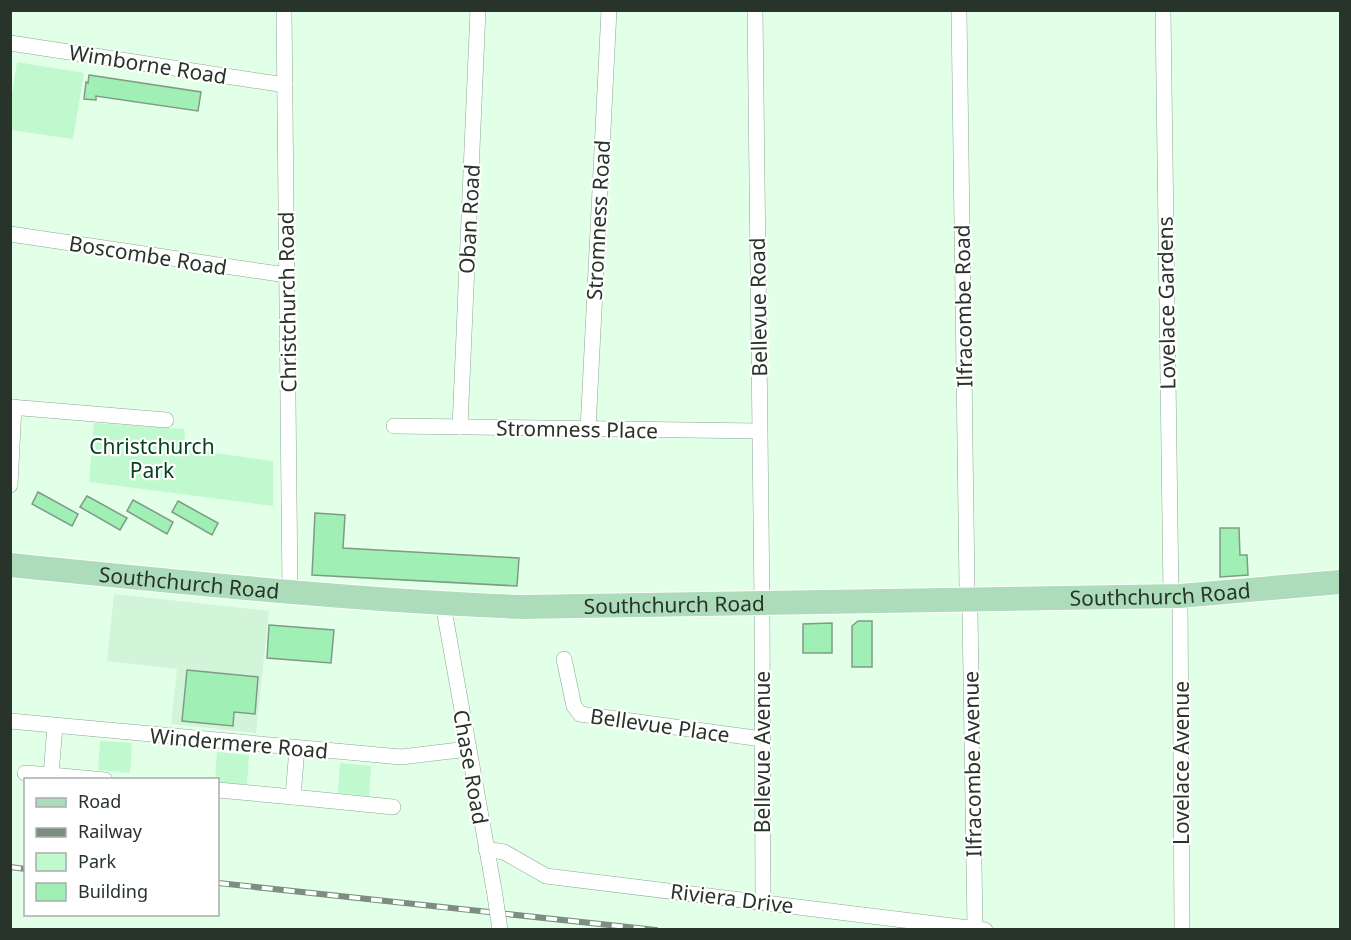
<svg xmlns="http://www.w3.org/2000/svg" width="1351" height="940" viewBox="0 0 1351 940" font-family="'Noto Sans',sans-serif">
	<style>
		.built { fill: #d2f5d9 }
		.green { fill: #bff9cd }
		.building { fill: #a0f0b6; stroke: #809a86; stroke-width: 1.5 }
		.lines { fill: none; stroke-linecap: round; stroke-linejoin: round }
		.minor-casing { stroke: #8ca792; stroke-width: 16 }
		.primary-casing { stroke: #fff; stroke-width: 26 }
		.minor { stroke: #fff; stroke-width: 15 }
		.primary { stroke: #addcba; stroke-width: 24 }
		.rail-casing { stroke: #7b8e7f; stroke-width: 6 }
		.rail { stroke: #fff; stroke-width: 4; stroke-dasharray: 11; stroke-linecap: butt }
		.minor-bridge-casing { stroke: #8ca792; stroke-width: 16; stroke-linecap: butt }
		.minor-bridge { stroke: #fff; stroke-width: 15 }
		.labels { text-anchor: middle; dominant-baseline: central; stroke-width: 4.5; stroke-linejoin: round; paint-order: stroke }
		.street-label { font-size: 21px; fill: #28332a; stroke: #fff }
		.park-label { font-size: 21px; fill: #054320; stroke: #fff }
	</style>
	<rect width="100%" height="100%" fill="#e2ffe8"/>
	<!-- built -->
	<polygon class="built" points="114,594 269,611 256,733 171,724 177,669 107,661"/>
	<!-- green -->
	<g class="green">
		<polygon points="17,62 84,73 73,139 11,130 11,101"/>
		<polygon points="94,423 184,429 186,449 273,461 273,506 89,482"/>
		<polygon points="100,741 132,743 130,773 98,770"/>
		<polygon points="217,752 249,755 247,785 218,782 218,780 215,779"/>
		<polygon points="340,763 371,766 369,796 338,793"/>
	</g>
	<!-- building -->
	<g class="building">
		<polygon points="89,75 201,92 198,111 96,96 96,100 84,99 86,82 88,83"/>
		<polygon points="38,492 78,514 72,526 32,504"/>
		<polygon points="87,496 127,518 120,530 80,507"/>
		<polygon points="133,500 173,522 167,534 127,511"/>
		<polygon points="178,501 218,523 212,535 172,512"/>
		<polygon points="315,513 345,515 343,548 519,558 517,586 312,575"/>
		<polygon points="1220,528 1239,528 1240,555 1247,555 1248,575 1220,577"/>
		<polygon points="858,621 872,621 872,667 852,667 852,626"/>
		<polygon points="832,623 832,653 803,653 803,624"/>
		<polygon points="269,625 334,630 331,663 267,658"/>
		<polygon points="187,670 258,677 255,714 234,712 233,726 182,721"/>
	</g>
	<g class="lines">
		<!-- minor casing -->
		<g class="minor-casing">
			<g id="minor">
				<polyline points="284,10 290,593"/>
				<polyline points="755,10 762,603 763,901"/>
				<polyline points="959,10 967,587 970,613 975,928"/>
				<polyline points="1163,10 1171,596"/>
				<polyline points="10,43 285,85"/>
				<polyline points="10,234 286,275"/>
				<polyline points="10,407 166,420"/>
				<polyline points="394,426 759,431"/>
				<polyline points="460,427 478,10"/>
				<polyline points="588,430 609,10"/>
				<polyline points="10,485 14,407"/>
				<polyline points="1180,596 1182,930"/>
				<polyline points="443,604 494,889"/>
				<polyline points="564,659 574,706 580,714 762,739"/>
				<polyline points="10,721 401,757 468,749"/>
				<polyline points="55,726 51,775 105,780"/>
				<polyline points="297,748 293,797 393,807"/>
				<polyline points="25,773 51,775"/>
				<polyline points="218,790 293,797"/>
				<polyline points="486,849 504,852 546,876 985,930"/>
			</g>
		</g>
		<!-- primary casing -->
		<g class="primary-casing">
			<g id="primary">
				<path id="s1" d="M10,565C180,582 350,600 521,607L1180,596L1340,582"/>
			</g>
		</g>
		<!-- minor -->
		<use href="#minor" class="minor"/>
		<!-- primary -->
		<use href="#primary" class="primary"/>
		<!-- rail casing -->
		<g class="rail-casing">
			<g id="rail">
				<polyline points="10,867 26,869"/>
				<polyline points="218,883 656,930"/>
			</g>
		</g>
		<!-- rail -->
		<use href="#rail" class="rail"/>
		<!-- minor-bridge casing -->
		<g class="minor-bridge-casing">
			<polyline id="minor-bridge" points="494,889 500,930"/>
		</g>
		<!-- minor-bridge -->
		<use href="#minor-bridge" class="minor-bridge"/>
	</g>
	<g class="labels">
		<!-- street labels -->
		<g class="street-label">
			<text transform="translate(148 64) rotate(9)">Wimborne Road</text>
			<text transform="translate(469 219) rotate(-87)">Oban Road</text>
			<text transform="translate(598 220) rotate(-87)">Stromness Road</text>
			<text transform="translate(148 255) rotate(9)">Boscombe Road</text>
			<text transform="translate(287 302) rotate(-91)">Christchurch Road</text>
			<text transform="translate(1166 303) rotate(-91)">Lovelace Gardens</text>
			<text transform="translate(963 306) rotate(-91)">Ilfracombe Road</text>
			<text transform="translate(758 307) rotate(-91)">Bellevue Road</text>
			<text transform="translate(577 429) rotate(1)">Stromness Place</text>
			<text stroke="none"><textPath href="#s1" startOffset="180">Southchurch Road</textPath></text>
			<text stroke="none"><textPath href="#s1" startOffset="1152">Southchurch Road</textPath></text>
			<text stroke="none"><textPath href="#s1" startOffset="666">Southchurch Road</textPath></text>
			<text transform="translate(660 725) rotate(8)">Bellevue Place</text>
			<text transform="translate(239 743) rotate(5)">Windermere Road</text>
			<text transform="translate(762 752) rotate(-90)">Bellevue Avenue</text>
			<text transform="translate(1181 763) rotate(-90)">Lovelace Avenue</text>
			<text transform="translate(972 764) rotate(-91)">Ilfracombe Avenue</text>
			<text transform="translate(471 767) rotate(80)">Chase Road</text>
			<text transform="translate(732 898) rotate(7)">Riviera Drive</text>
		</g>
		<!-- park labels -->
		<g class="park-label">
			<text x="152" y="446">Christchurch<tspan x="152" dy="24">Park</tspan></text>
		</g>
	</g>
	<!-- border -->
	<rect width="1351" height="940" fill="none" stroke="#28332a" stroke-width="24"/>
	<!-- legend -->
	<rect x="24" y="778" width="195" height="138" fill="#ffffff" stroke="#a9adaa" stroke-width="1.5"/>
	<rect x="36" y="798" width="30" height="9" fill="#addcba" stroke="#a9adaa" stroke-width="1.5"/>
	<text x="78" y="808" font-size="18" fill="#28332a">Road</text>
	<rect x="36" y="828" width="30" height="9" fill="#7b8e7f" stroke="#a9adaa" stroke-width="1.5"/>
	<text x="78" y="838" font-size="18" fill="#28332a">Railway</text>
	<rect x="36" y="853" width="30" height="18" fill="#bff9cd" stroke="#a9adaa" stroke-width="1.5"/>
	<text x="78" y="868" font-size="18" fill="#28332a">Park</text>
	<rect x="36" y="883" width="30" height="18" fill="#a0f0b6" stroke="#a9adaa" stroke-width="1.5"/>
	<text x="78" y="898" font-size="18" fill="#28332a">Building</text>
</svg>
